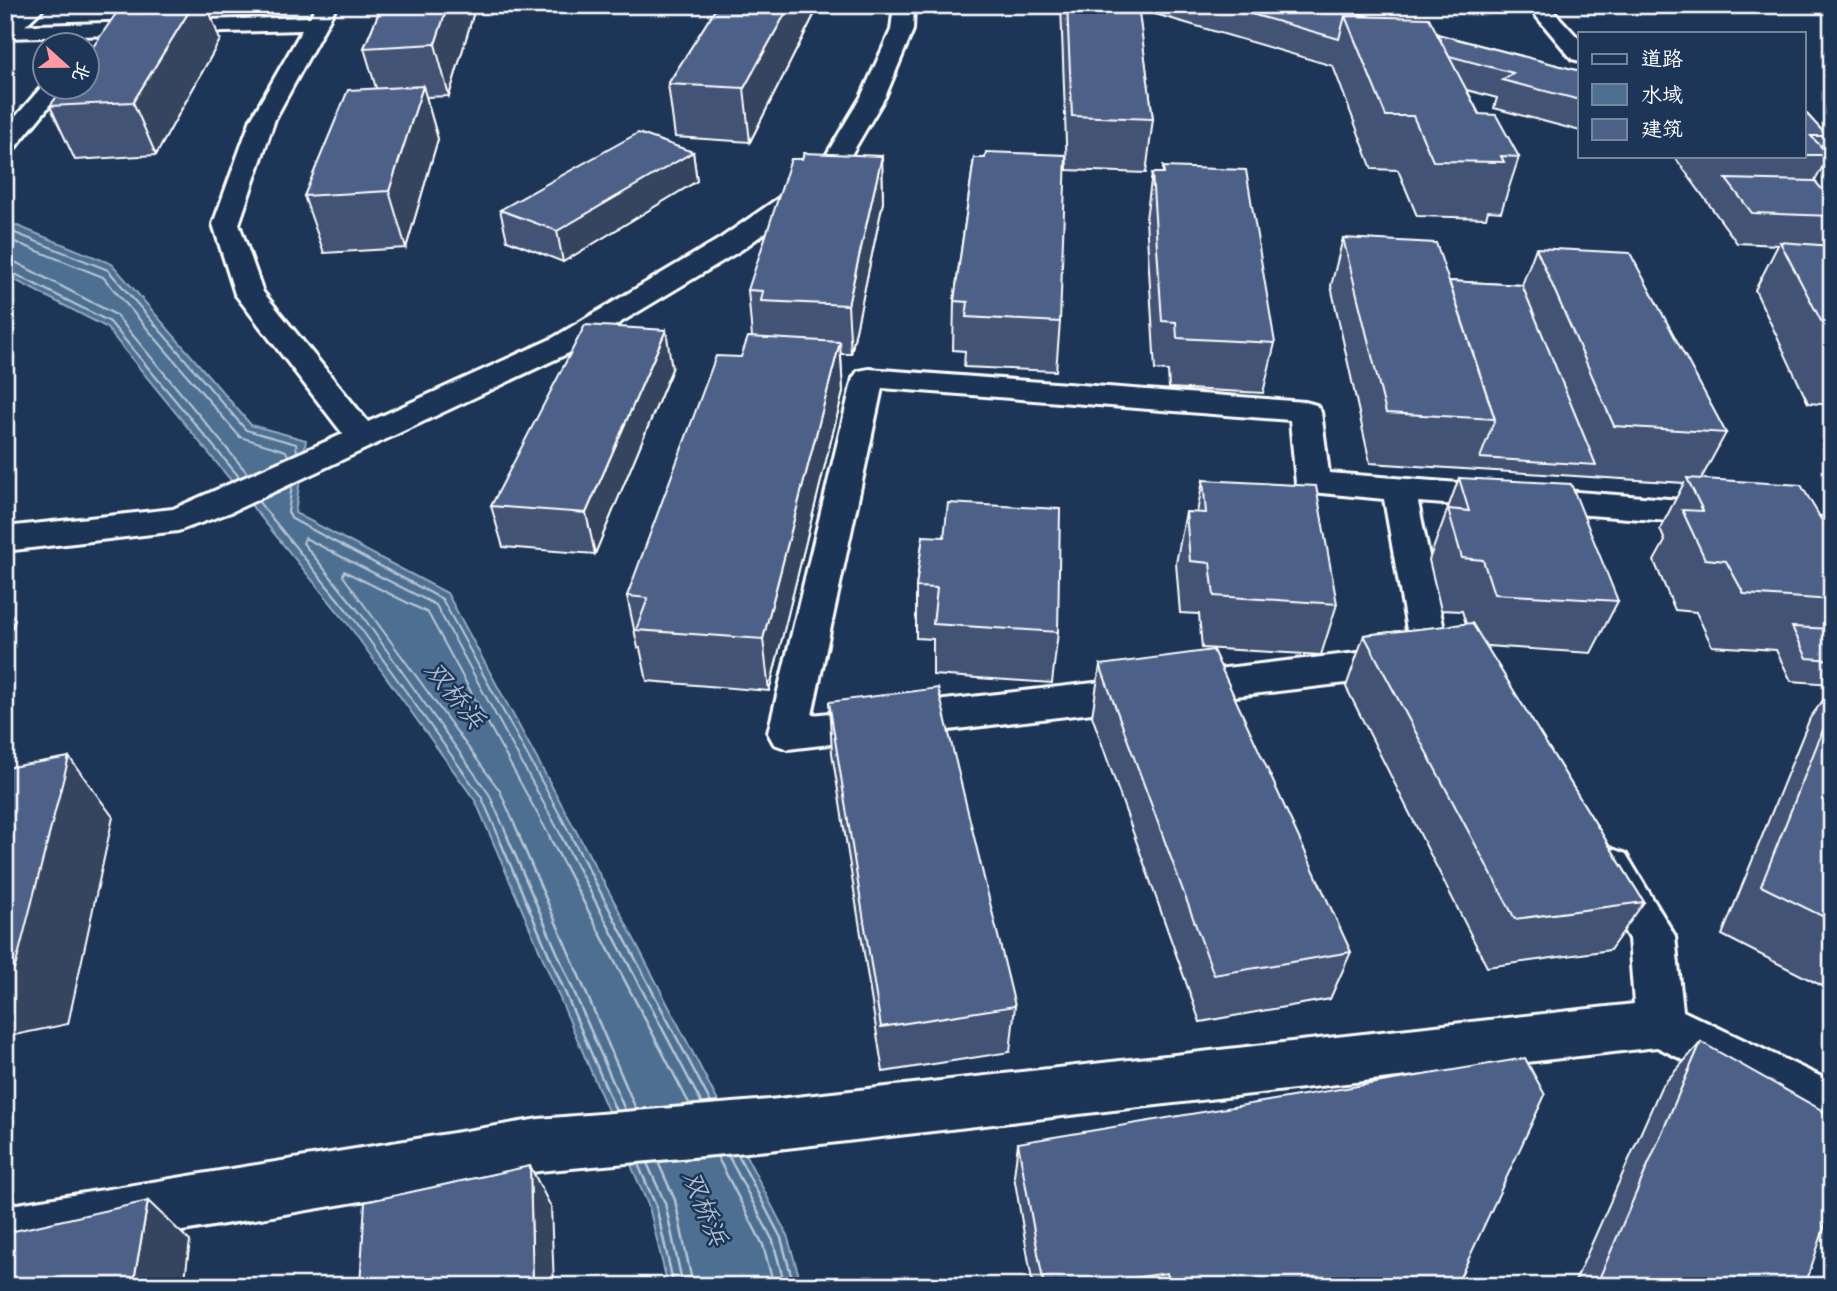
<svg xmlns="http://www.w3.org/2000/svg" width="1837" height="1291" viewBox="0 0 1837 1291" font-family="Caveat,'LXGW WenKai TC',sans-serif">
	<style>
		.water { fill: #4d6f92; stroke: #94a9be; stroke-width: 2 }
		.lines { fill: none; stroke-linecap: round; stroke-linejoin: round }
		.shore-far1 { stroke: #b8c5d3; stroke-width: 2 }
		.shore { stroke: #b8c5d3; stroke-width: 2.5 }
		.minor-casing { stroke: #fff; stroke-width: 6 }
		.major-casing { stroke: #fff; stroke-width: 6 }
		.minor { fill: #1d3557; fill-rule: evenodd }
		.major { fill: #1d3557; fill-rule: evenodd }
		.wall { fill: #425375; stroke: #fff; stroke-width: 2 }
		.shaded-wall { fill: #36445f; stroke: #fff; stroke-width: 2 }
		.building { fill: #4d6188; stroke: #fff; stroke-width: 2 }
		.labels { text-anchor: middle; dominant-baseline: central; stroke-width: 5; stroke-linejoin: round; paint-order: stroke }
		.water-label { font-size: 26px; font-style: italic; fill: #afbece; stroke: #1d3557 }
	</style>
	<rect width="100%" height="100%" fill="#1d3557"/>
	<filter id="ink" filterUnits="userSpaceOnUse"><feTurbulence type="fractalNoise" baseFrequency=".0143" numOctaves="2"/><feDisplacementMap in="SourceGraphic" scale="14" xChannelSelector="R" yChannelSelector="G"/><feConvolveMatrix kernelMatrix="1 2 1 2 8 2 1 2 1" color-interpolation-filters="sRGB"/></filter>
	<g filter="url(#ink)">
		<!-- water -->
		<polygon class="water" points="5,221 112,264 251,425 306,440 295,513 447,593 621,914 787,1235 802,1286 668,1286 649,1207 476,802 348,624 106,327 5,275"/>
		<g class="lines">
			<!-- shore-far1 -->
			<g class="shore-far1">
				<polyline points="5,229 108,270 246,430 296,444 297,452"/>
				<polyline points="5,238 103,277 240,437 286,451 288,456"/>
				<polyline points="5,261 15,262 116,315 248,474"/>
				<polyline points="5,269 110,322 240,478"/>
				<polyline points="292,485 288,512 292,519 442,599 572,837"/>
				<polyline points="258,501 354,619 482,798 499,837"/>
				<polyline points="508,837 489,794 361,614 303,543 305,538 436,605 562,837"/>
				<polyline points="520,837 500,791 343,576 344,571 428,613 550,837"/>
			</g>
			<!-- shore -->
			<g class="shore">
				<polyline points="498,836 616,1111"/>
				<polyline points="507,836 625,1110"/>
				<polyline points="519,836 636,1109"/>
				<polyline points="549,836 690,1105"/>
				<polyline points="561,836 702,1104"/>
				<polyline points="571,836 711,1103"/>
				<polyline points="728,1155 773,1241 785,1286"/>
				<polyline points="738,1155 781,1238 794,1286"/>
				<polyline points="717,1156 763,1245 774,1286"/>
				<polyline points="658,1162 675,1200 693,1286"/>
				<polyline points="647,1163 665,1203 683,1286"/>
				<polyline points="638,1164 656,1206 674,1286"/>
			</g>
			<!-- minor casing -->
			<g class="minor-casing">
				<g id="minor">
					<polygon points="317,5 337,5 275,119 239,224 263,292 368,422 551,339 721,238 816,172 861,97 891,30 894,5 914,5 913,30 885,97 835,182 741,250 573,351 231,512 178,531 5,551 5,527 173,509 343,434 235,294 213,224 251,119 302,30 5,38 5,26 310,17"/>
					<polygon points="1527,5 1548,5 1580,40 1580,61 1572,59"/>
					<polygon points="45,83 46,88 64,88 14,149 5,151 5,129"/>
					<polygon points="1804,137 1832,144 1832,158 1804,151"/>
					<path d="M869,369L1305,402L1316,405L1321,412L1329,473L1721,503L1733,506L1738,514L1733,522L1721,525L1418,502L1450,659L1445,669L1431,673L788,749L774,744L768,733L853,378L858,371ZM882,388L1290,420L1296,483L1301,491L1384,499L1410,647L812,715Z"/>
					<polygon points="1610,848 1626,854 1675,936 1683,1011 1832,1082 1832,1133 1657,1047 769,1150 539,1171 5,1261 5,1206 539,1119 769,1100 1634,1004 1629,939 1588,867 1594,854"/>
				</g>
			</g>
			<!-- major casing -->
			<g class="major-casing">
				<polygon id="major" points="24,5 47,5 13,37 5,38 5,21"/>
			</g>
			<!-- minor -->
			<use href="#minor" class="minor"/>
			<!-- major -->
			<use href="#major" class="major"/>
		</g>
		<!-- wall -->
		<g class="wall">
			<polygon points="382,5 476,5 449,96 426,97 438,139 406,248 324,253 304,196 376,88 364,48"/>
			<polygon points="718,5 814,5 814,15 750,142 675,137 668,84"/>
			<polygon points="1061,5 1325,5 1580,71 1580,131 1494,108 1497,98 1467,90 1479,114 1519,157 1501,212 1488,211 1486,218 1417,216 1398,170 1372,169 1333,66 1138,9 1153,119 1146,173 1067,170"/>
			<polygon points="220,40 156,155 75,160 50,106"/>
			<polygon points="1804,111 1827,136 1821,147 1829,155 1815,181 1826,195 1832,184 1832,239 1828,246 1832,246 1832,405 1808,403 1755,290 1778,245 1737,243 1674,156 1804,156"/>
			<polygon points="693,152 697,181 563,262 507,240 500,210"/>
			<polygon points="882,156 883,202 851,354 841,354 843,392 769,691 647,681 640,648 638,648 627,596 741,357 752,337 748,290"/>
			<polygon points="974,158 1060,322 1056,371 964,367 965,351 953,350 954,301"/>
			<polygon points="1163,167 1275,343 1263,393 1169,388 1168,371 1155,370 1146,219 1152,173 1163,173"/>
			<polygon points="1343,238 1449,281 1522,285 1536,248 1726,433 1701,479 1819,516 1832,517 1832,684 1791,681 1776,650 1712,646 1696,612 1675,610 1654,561 1665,541 1660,529 1684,483 1370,463 1331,286"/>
			<polygon points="672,369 595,554 503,547 491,506"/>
			<polygon points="1459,478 1618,601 1591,653 1486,646 1644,902 1610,950 1487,967 1346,687 1364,635 1466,624 1462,611 1441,610 1429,560"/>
			<polygon points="1203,480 1337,604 1321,655 1202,648 1199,614 1180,613 1176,563 1186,512 1197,513"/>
			<polygon points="923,536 1058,632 1052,683 933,675 933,639 916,638 916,587"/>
			<polygon points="1100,665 1351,952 1330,999 1200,1022 1092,716"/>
			<polygon points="1832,688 1832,991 1722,935 1810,718"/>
			<polygon points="829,702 1015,1006 1010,1052 883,1072 832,753"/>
			<polygon points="1701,1042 1805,1286 1573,1286 1661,1087"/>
			<polygon points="1018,1143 1456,1286 1033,1286 1014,1176"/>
		</g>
		<!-- shaded-wall -->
		<g class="shaded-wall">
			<polygon points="193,5 207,5 220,40 156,155 133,102"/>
			<polygon points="448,5 476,5 449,96 435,44"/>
			<polygon points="790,5 814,5 814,15 750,142 744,88"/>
			<polygon points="423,86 438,139 406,248 389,191"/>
			<polygon points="693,152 697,181 563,262 557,231"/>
			<polygon points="882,156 883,202 851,354 848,305"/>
			<polygon points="666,330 672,369 595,554 586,513"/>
			<polygon points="840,342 843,392 769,691 763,639"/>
			<polygon points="5,605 15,620 5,646"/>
			<polygon points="69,757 113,817 68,1024 5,1037 5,970"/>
			<polygon points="530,1166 551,1207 554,1286 533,1286"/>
			<polygon points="148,1201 190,1241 184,1286 133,1286"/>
		</g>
		<!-- building -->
		<g class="building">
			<polygon points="122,5 193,5 133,102 50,106 63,88 88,88 88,54"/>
			<polygon points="382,5 448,5 435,44 364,48"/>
			<polygon points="718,5 790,5 744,88 668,84"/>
			<polygon points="1067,5 1138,5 1153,119 1072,116"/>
			<polygon points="1220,5 1325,5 1369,16 1345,16 1339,39"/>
			<polygon points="1345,16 1429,18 1479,114 1496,115 1519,157 1501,156 1504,162 1433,161 1413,116 1386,116"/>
			<polygon points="1437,34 1580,71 1580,100 1502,80 1513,73 1449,56"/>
			<polygon points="423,86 389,191 304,196 348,90"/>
			<polygon points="1804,111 1827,136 1811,136 1829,155 1804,155"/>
			<polygon points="638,133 693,152 557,231 500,210"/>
			<polygon points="986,152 1066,155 1060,322 966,317 968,302 954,301 974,158 985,158"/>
			<polygon points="804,153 882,156 848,305 761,301 763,291 748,290 791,159 802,159"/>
			<polygon points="1163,167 1246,170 1275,343 1177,338 1176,322 1162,321 1152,173 1164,173"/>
			<polygon points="1726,179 1815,181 1832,201 1832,216 1752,213"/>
			<polygon points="1343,238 1436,243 1495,419 1386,413"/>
			<polygon points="1780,242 1832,246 1832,342"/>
			<polygon points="1536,248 1630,253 1726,433 1614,426"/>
			<polygon points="1449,281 1522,285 1596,465 1480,458 1495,419"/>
			<polygon points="585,325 666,330 586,513 491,506"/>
			<polygon points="748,337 840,342 763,639 636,630 648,598 627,596 716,356 741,357"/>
			<polygon points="1459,478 1571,484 1618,601 1494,594 1483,560 1462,558 1448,509 1469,511"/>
			<polygon points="1687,478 1801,485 1832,537 1832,600 1744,594 1726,561 1705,559 1682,510 1703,511"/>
			<polygon points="1203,480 1316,486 1337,604 1214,596 1210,563 1190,561 1186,512 1206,513"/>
			<polygon points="948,503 1060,509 1058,632 933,624 937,588 916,587 923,536 944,537"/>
			<polygon points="1819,516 1832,517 1832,537"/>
			<polygon points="1472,623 1644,902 1515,919 1364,635"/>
			<polygon points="1792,627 1832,629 1832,660 1807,658"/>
			<polygon points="1213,650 1351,952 1214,975 1100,665"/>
			<polygon points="938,688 1015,1006 881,1027 829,702"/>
			<polygon points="1832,707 1832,921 1761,886"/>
			<polygon points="69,757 15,968 5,970 5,768"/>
			<polygon points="1701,1042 1832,1116 1832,1204 1805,1286 1596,1286"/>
			<polygon points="1525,1058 1545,1095 1456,1286 1170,1286 1167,1273 1076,1286 1044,1286 1018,1143"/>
			<polygon points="530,1166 533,1286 360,1286 365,1202"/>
			<polygon points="148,1201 133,1286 5,1286 5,1233"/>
		</g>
	</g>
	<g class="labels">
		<!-- water labels -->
		<g class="water-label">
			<text transform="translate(455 695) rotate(51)">双桥浜</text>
			<text transform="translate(705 1208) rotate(68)">双桥浜</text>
		</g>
	</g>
	<!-- margin -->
	<rect width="1837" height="1291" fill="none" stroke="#1d3557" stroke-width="28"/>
	<rect x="14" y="14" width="1809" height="1263" fill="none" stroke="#fff" stroke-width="2.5" filter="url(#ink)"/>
	<!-- legend -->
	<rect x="1578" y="32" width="228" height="126" fill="#1d3557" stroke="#77869a" stroke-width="2"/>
	<rect x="1592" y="54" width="35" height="10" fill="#1d3557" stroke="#77869a" stroke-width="2"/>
	<text x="1641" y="66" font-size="21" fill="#ffffff">道路</text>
	<rect x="1592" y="84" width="35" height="21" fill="#4d6f92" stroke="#77869a" stroke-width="2"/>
	<text x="1641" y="102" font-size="21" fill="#ffffff">水域</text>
	<rect x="1592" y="119" width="35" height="21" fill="#4d6188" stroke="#77869a" stroke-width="2"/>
	<text x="1641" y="136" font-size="21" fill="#ffffff">建筑</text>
	<!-- north arrow -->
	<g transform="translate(66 66) rotate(111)"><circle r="33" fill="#1d3557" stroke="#77869a" stroke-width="2"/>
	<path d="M0-5L12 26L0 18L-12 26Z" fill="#ff9aa2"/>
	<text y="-10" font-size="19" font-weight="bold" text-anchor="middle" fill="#ffffff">北</text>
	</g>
</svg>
